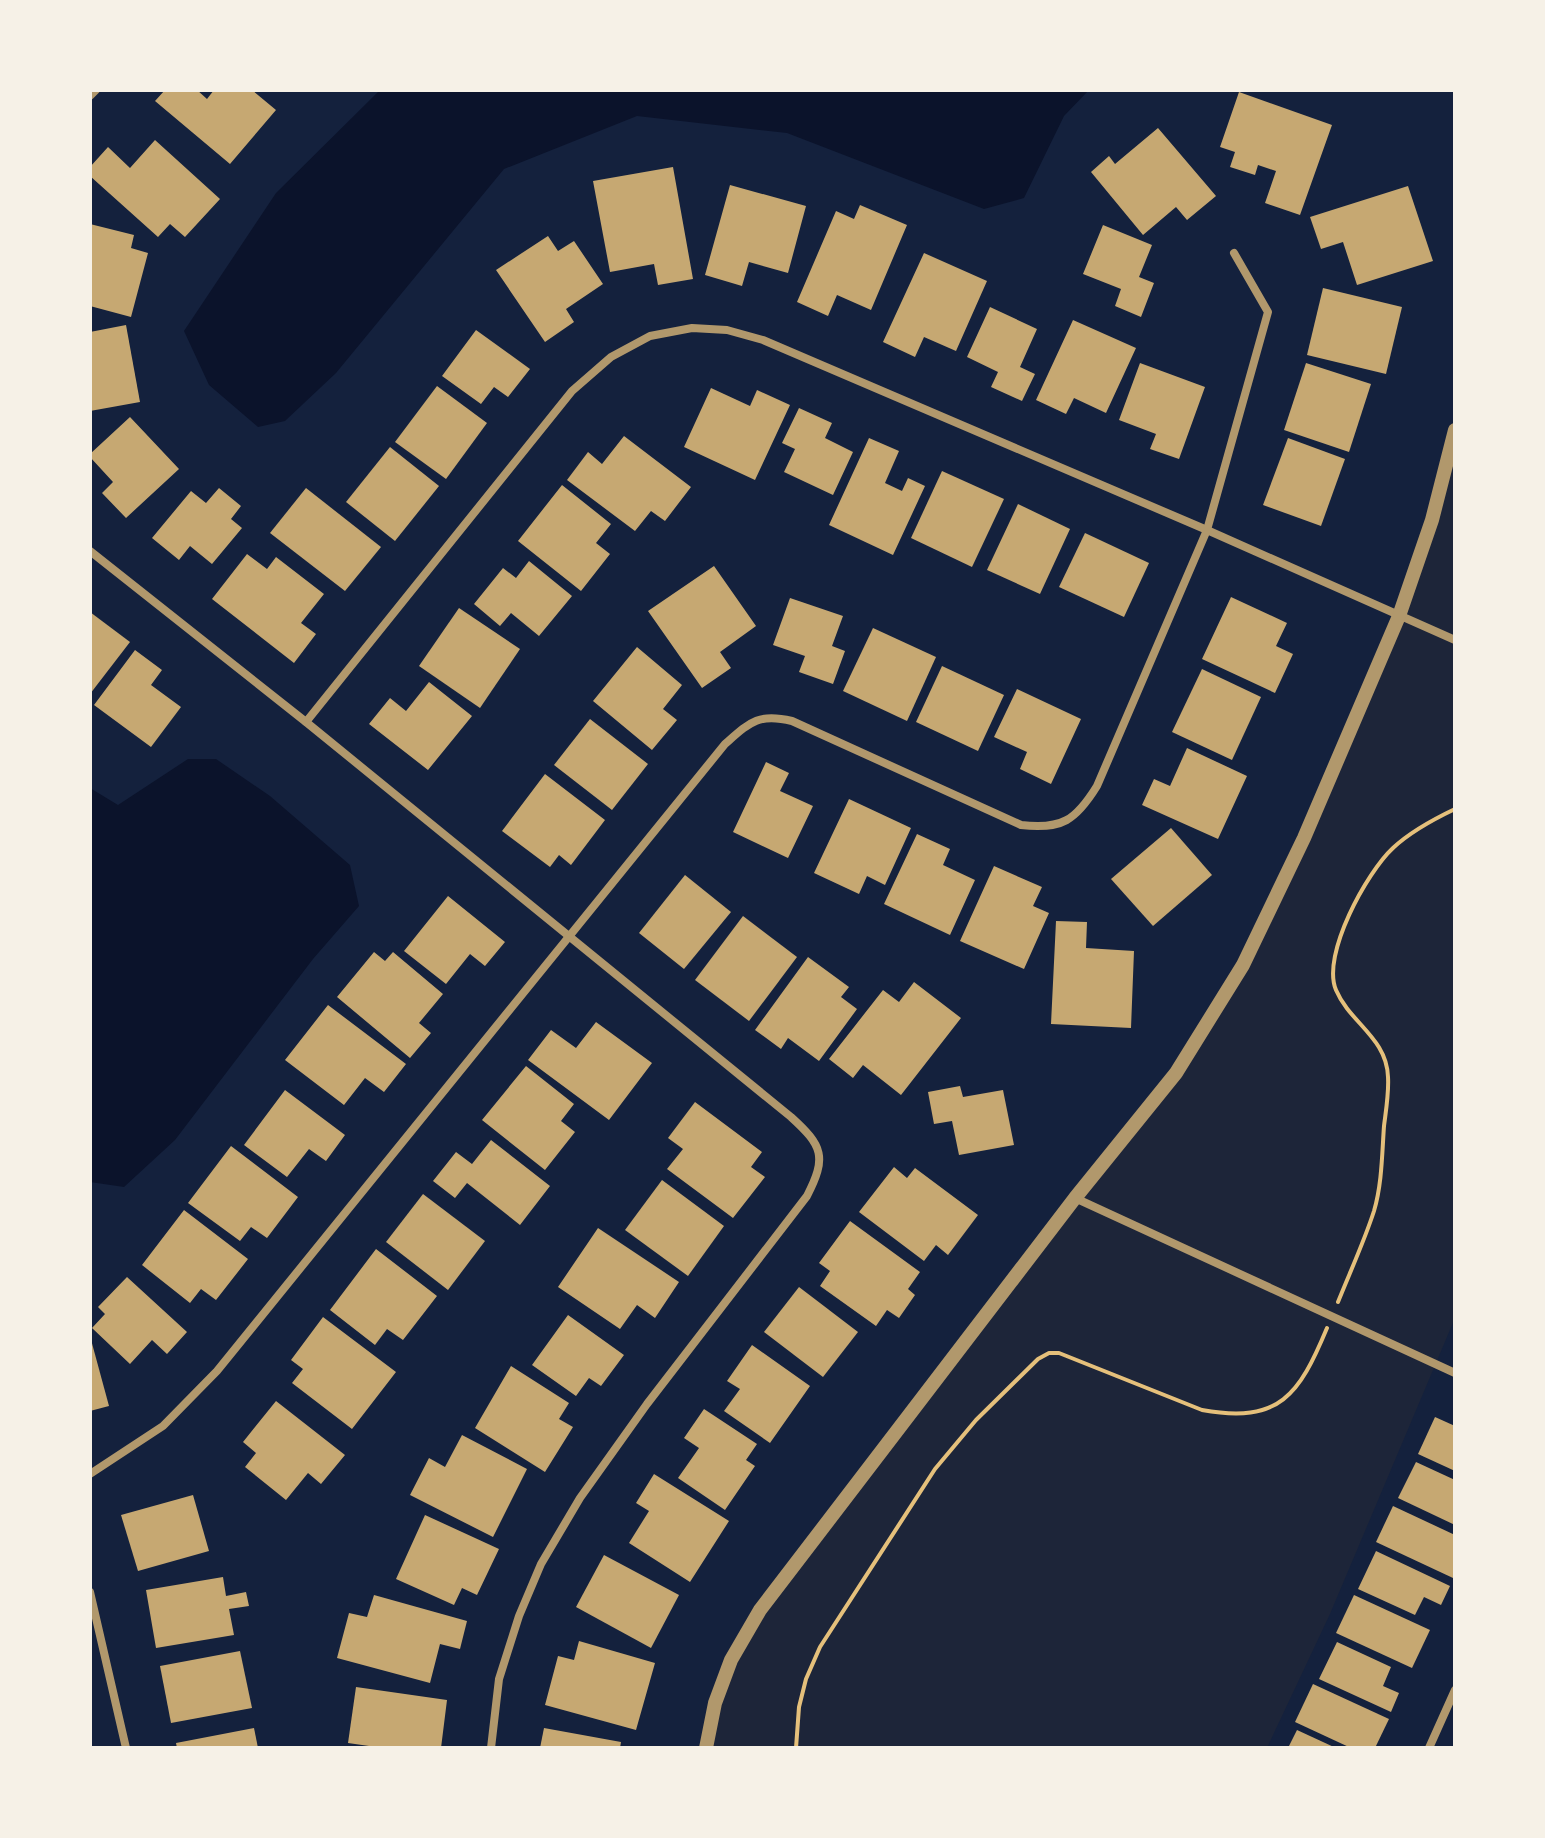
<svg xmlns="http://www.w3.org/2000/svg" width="1545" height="1838" viewBox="0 0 1545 1838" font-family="Quicksand,sans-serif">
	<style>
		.green { fill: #1d2539 }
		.water { fill: #0b132b }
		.building { fill: #c6a872 }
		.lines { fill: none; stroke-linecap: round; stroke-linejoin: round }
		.path { stroke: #e5c07b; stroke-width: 4 }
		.minor { stroke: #b1986c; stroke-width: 8 }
		.tertiary { stroke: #b1986c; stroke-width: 14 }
	</style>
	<rect width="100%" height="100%" fill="#14213d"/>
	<!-- green -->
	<polygon class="green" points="1455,430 1455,1318 1330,1614 1267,1748 706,1748 731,1660 1176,1073 1243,965 1399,616"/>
	<!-- water -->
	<g class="water">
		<polygon points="380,90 1089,90 1064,116 1024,198 984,209 787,133 637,116 504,169 336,373 285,421 258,427 209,385 184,331 276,193"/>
		<polygon points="188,759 216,759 270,796 350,865 359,906 313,959 175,1140 124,1187 90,1182 90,788 118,805"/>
	</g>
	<!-- building -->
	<g class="building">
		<polygon points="165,90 197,90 207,99 214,90 252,90 276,110 230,164 155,101"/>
		<polygon points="1239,92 1332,125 1300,215 1265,203 1276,171 1258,165 1255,175 1230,167 1235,152 1220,147"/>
		<polygon points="1158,128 1216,196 1187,220 1176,207 1143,235 1091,172 1109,156 1115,164"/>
		<polygon points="155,140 220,199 185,237 170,224 158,237 90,176 90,167 108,147 130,168"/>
		<polygon points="673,167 693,279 658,285 654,264 610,272 593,181"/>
		<polygon points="730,185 806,206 788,273 749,262 742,286 705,275"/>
		<polygon points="1408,186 1433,261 1357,285 1343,242 1321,249 1310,217"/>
		<polygon points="860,205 907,225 871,310 837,295 828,316 797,302 836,211 854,219"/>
		<polygon points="90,224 134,235 131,248 148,253 131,317 90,306"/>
		<polygon points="1103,225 1152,245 1139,277 1154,283 1141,317 1115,306 1121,289 1083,274"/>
		<polygon points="548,236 558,251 574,241 603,284 566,309 574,322 545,342 496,270"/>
		<polygon points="924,253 987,281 956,351 924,337 915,357 883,342"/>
		<polygon points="1323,288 1402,307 1386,374 1307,355"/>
		<polygon points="990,307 1037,329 1020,367 1035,374 1022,401 991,387 998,372 967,357"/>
		<polygon points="1073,320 1136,348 1106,413 1074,398 1066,414 1036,400"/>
		<polygon points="126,325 140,402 90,411 90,332"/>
		<polygon points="476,330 530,369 508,397 494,387 481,404 442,376"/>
		<polygon points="1140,363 1205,387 1179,459 1150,449 1156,434 1119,420"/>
		<polygon points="1306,363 1371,384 1349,452 1284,430"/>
		<polygon points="437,386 487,423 446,479 395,442"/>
		<polygon points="711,388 750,406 757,390 790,405 755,480 684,447"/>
		<polygon points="799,408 832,423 825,438 853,452 833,495 784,472 795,449 782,443"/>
		<polygon points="130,417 179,469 126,518 102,493 113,482 90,457 90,454"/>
		<polygon points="624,436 691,487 665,521 651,511 635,531 567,480 588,452 602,464"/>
		<polygon points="869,438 899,451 885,483 902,491 908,478 925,486 893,555 829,525"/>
		<polygon points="1288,438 1345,459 1321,526 1263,505"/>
		<polygon points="390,447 439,486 395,541 346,502"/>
		<polygon points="942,471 1004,499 972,567 911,538"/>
		<polygon points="562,485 611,524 596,543 610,554 581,591 518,541"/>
		<polygon points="219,488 241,506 231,519 242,528 212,564 190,546 179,560 152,538 191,491 206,503"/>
		<polygon points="306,488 381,547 345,591 270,533"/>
		<polygon points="1018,504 1070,529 1040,594 987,570"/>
		<polygon points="1085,533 1149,563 1124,617 1059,587"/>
		<polygon points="247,554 267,569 276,557 324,594 301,623 316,634 294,663 212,599"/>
		<polygon points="529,561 572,596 539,636 511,613 500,626 474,604 503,568 516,578"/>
		<polygon points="714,566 756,626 720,652 731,668 702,688 648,611"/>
		<polygon points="1231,597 1287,623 1276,646 1293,654 1275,693 1202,659"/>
		<polygon points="790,598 843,616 832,646 845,651 833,684 799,672 805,656 773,645"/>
		<polygon points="459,608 520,649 480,708 419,666"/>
		<polygon points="90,612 130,642 90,694"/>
		<polygon points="873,628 936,657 907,721 843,691"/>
		<polygon points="637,647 682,685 663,709 677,720 652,750 593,701"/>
		<polygon points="135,650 162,670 151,685 181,707 151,747 94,705"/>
		<polygon points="942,666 1004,695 978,751 916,722"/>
		<polygon points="1202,669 1261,697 1232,760 1172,732"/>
		<polygon points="429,682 472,716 428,770 369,724 390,698 406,711"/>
		<polygon points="1017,689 1081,719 1051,784 1020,769 1027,752 994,737"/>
		<polygon points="590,719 648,764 612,810 554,765"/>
		<polygon points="1187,748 1247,776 1218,839 1142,805 1154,779 1170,786"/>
		<polygon points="766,762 789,773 780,791 813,806 788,858 733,832"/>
		<polygon points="545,774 605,820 571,865 559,855 550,867 502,831"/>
		<polygon points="849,799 911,828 885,885 867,876 859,894 814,873"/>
		<polygon points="1171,828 1212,875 1153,926 1111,879"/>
		<polygon points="917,834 950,849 943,865 975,880 950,935 884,904"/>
		<polygon points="994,866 1042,887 1033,906 1049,913 1024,969 960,941"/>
		<polygon points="685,875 731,912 684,969 639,933"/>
		<polygon points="448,896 505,942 485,966 470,954 446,984 404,951"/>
		<polygon points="743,916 797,957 749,1021 695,980"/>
		<polygon points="1056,921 1087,922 1086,948 1134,951 1131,1028 1051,1024"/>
		<polygon points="374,952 385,961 393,952 443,994 419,1023 431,1033 410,1058 337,997"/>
		<polygon points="808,957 849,987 841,997 857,1009 819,1061 788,1038 781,1049 755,1030"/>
		<polygon points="914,982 961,1018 901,1095 863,1065 853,1078 829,1059 883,990 899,1002"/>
		<polygon points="328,1005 406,1064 384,1092 365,1078 344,1105 285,1060"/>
		<polygon points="596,1022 652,1063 609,1120 528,1060 551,1030 576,1048"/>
		<polygon points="526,1066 574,1104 561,1121 575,1132 545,1170 482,1120"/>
		<polygon points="960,1086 963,1097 1003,1090 1014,1145 959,1155 952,1121 934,1124 928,1092"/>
		<polygon points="285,1090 345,1135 326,1161 309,1149 287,1177 244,1145"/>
		<polygon points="695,1102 762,1152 751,1167 765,1177 733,1218 667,1169 683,1149 668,1138"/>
		<polygon points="491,1140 550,1186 520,1225 467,1183 455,1198 433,1181 456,1152 472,1164"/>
		<polygon points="231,1146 298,1197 267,1238 251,1227 240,1241 188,1203"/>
		<polygon points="894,1167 907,1178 915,1168 978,1215 948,1255 936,1245 924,1261 859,1212"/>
		<polygon points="662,1180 724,1226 688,1276 625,1230"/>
		<polygon points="423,1194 485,1241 448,1290 386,1242"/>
		<polygon points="184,1210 248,1259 216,1300 201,1289 190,1303 142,1265"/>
		<polygon points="850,1221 920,1272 908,1289 915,1295 899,1318 887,1310 876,1326 820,1286 830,1271 819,1263"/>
		<polygon points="598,1228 679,1282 655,1318 637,1305 620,1329 558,1287"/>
		<polygon points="376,1249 437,1296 403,1340 387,1329 375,1345 330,1310"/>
		<polygon points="127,1277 187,1332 167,1354 152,1340 130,1364 92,1328 105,1314 98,1307"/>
		<polygon points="799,1287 858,1332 823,1377 764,1332"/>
		<polygon points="568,1315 624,1355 601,1386 589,1378 576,1396 532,1365"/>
		<polygon points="323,1317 396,1372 352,1429 292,1383 303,1369 291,1360"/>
		<polygon points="90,1336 109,1406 90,1411"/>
		<polygon points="752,1345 810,1386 770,1443 724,1411 740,1389 727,1381"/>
		<polygon points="511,1366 569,1403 559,1419 573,1427 545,1472 475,1428"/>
		<polygon points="276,1401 345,1455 321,1484 308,1473 286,1500 245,1467 256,1453 243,1442"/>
		<polygon points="704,1409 757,1444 746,1460 755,1466 725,1510 678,1478 699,1448 684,1438"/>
		<polygon points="1435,1417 1455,1426 1455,1471 1418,1454"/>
		<polygon points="462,1435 527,1469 493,1537 410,1495 429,1458 445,1467"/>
		<polygon points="1416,1462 1455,1480 1455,1525 1398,1498"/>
		<polygon points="654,1474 729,1521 690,1582 629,1543 649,1511 636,1503"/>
		<polygon points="193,1495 209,1551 138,1571 121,1515"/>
		<polygon points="1393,1506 1455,1535 1453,1578 1376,1542"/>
		<polygon points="425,1515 499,1549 477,1595 462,1588 454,1605 396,1579"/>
		<polygon points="1376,1551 1450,1586 1441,1605 1424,1597 1415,1615 1358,1589"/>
		<polygon points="604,1555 679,1595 651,1648 576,1607"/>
		<polygon points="223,1577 226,1596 246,1592 249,1606 229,1609 234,1635 156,1648 146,1590"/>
		<polygon points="374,1595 467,1621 460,1649 440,1644 430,1683 337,1658 349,1613 367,1617"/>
		<polygon points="1354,1595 1430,1630 1412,1668 1336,1633"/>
		<polygon points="579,1641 655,1663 636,1730 545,1705 558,1656 574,1660"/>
		<polygon points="1337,1642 1391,1667 1383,1686 1399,1693 1391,1712 1319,1679"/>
		<polygon points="240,1651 252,1708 171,1723 160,1666"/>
		<polygon points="1313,1684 1389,1719 1375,1748 1351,1748 1295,1722"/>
		<polygon points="356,1687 447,1700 441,1748 383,1748 348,1743"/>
		<polygon points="254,1728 258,1748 177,1748 176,1743"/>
		<polygon points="544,1728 621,1742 620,1748 540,1748"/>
		<polygon points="1297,1730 1336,1748 1288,1748"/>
	</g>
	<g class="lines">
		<!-- path -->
		<g class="path">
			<path d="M1338,1302C1350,1272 1364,1242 1374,1211C1382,1184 1382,1154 1384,1126C1386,1110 1389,1093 1388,1077C1387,1038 1350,1023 1336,990C1321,955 1367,872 1393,848C1410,832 1434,819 1455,809"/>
			<path d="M796,1748L799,1707L806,1679L820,1647L935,1469L976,1420L1038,1359L1049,1353H1059L1202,1410C1280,1424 1299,1395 1327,1328"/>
		</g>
		<!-- minor -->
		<g class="minor">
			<polyline points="90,96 96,90"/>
			<path d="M90,551L306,722L791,1117C823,1146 827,1157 807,1196L647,1404L580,1498L541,1564L519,1616L499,1679L491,1748"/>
			<polyline points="306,722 572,391 611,357 650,336 692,328 727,330 763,340 1207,530 1455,640"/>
			<polyline points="1075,1198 1455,1373"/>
			<path d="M90,1474L163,1426L217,1371L725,744C750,722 758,713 792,721L1021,825C1062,830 1076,820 1097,786L1207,530L1268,312L1234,253"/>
			<polyline points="90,1592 126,1748"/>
			<polyline points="1429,1748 1455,1690"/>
		</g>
		<!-- tertiary -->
		<polyline class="tertiary" points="706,1748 715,1703 731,1660 760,1610 1075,1198 1176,1073 1243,965 1304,838 1399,616 1432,520 1455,430"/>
	</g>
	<!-- border -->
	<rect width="1545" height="1838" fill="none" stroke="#f6f1e7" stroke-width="184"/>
</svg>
